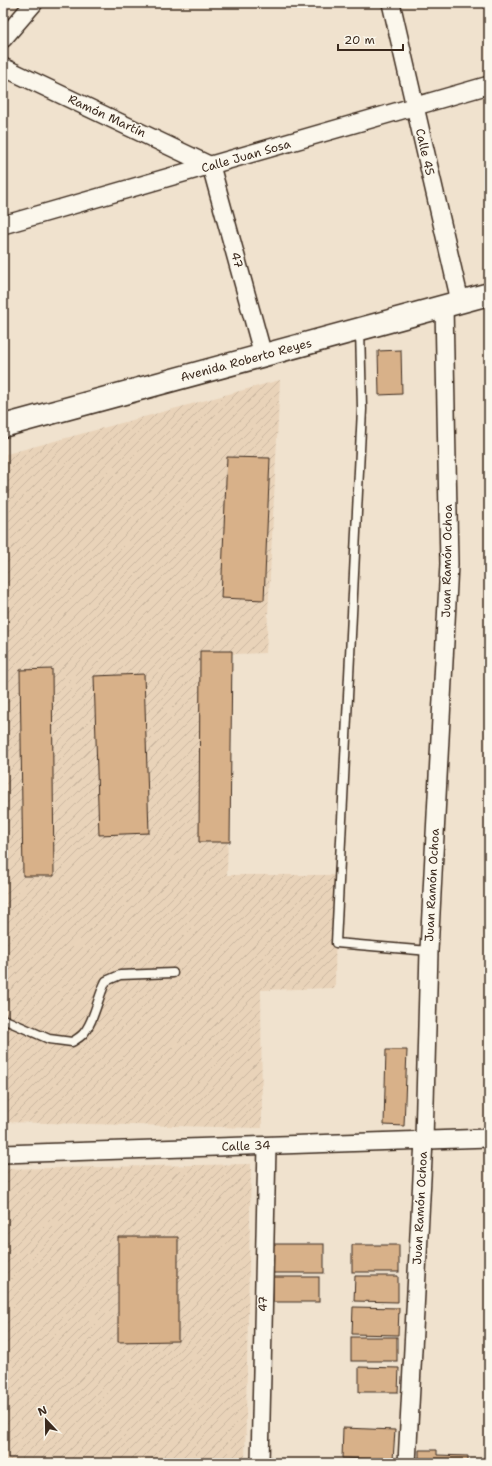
<svg xmlns="http://www.w3.org/2000/svg" width="492" height="1466" viewBox="0 0 492 1466" font-family="'Shantell Sans',sans-serif">
	<style>
		.industrial { fill: url(#industrial-furrows) }
		.building { fill: #d8b189; stroke: #3b2a1e }
		.lines { fill: none; stroke-linecap: round; stroke-linejoin: round }
		.service-casing { stroke: #3b2a1e; stroke-width: 11 }
		.minor-casing { stroke: #3b2a1e; stroke-width: 20 }
		.secondary-casing { stroke: #3b2a1e; stroke-width: 25 }
		.service { stroke: #fbf7ec; stroke-width: 8 }
		.minor { stroke: #fbf7ec; stroke-width: 17 }
		.secondary { stroke: #fbf7ec; stroke-width: 22 }
		.labels { text-anchor: middle; dominant-baseline: central; stroke-width: 3; stroke-linejoin: round; paint-order: stroke }
		.street-label { font-size: 12px; fill: #3b2a1e; stroke: #fbf7ec }
	</style>
	<defs>
		<pattern id="industrial-furrows" width="10" height="10" patternUnits="userSpaceOnUse"><rect width="10" height="10" fill="#e9d3b9"/><path d="M-1 1l2-2M0 10L10 0M9 11l2-2" fill="none" stroke="#c9b59f"/></pattern>
	</defs>
	<rect width="100%" height="100%" fill="#f0e2ce"/>
	<filter id="ink" filterUnits="userSpaceOnUse"><feTurbulence type="fractalNoise" baseFrequency=".025" numOctaves="2"/><feDisplacementMap in="SourceGraphic" scale="8" xChannelSelector="R" yChannelSelector="G"/><feConvolveMatrix kernelMatrix="1 2 1 2 8 2 1 2 1" color-interpolation-filters="sRGB"/></filter>
	<g filter="url(#ink)">
		<!-- industrial -->
		<g class="industrial">
			<polygon points="280,380 266,653 232,654 227,875 336,875 335,988 261,990 262,1128 3,1122 3,455"/>
			<polygon points="251,1164 245,1463 3,1463 3,1169"/>
		</g>
		<!-- building -->
		<g class="building">
			<polygon points="401,350 402,394 379,395 378,351"/>
			<polygon points="227,457 270,458 264,600 221,598"/>
			<polygon points="200,651 232,651 230,842 199,842"/>
			<polygon points="52,669 54,876 23,876 20,670"/>
			<polygon points="144,674 149,833 99,835 94,676"/>
			<polygon points="386,1050 407,1050 404,1126 384,1125"/>
			<polygon points="118,1237 178,1237 178,1341 118,1342"/>
			<rect x="271" y="1244" width="53" height="29"/>
			<rect x="352" y="1245" width="47" height="27"/>
			<polygon points="355,1276 398,1276 398,1302 354,1301"/>
			<rect x="273" y="1277" width="46" height="25"/>
			<polygon points="353,1307 399,1308 398,1335 352,1334"/>
			<rect x="351" y="1337" width="46" height="24"/>
			<polygon points="359,1367 399,1368 398,1392 359,1392"/>
			<polygon points="343,1428 395,1430 393,1460 342,1458"/>
			<polygon points="419,1450 437,1450 437,1455 468,1456 468,1463 419,1463"/>
		</g>
		<g class="lines">
			<!-- service casing -->
			<g class="service-casing">
				<g id="service">
					<polyline points="360,329 362,409 336,943 429,951"/>
					<path d="M3,1019L49,1039L72,1042C75,1040 79,1038 82,1035C94,1023 98,996 106,981L120,975L173,973"/>
				</g>
			</g>
			<!-- minor casing -->
			<g class="minor-casing">
				<g id="minor">
					<polyline points="391,3 460,301"/>
					<polyline points="3,39 34,3"/>
					<polyline points="3,67 211,166 263,355"/>
					<polyline points="3,225 489,85"/>
					<polyline points="3,1154 489,1138"/>
					<polyline points="260,1463 267,1146"/>
					<polyline points="407,1463 424,1140 429,951 449,564 444,306"/>
				</g>
			</g>
			<!-- secondary casing -->
			<g class="secondary-casing">
				<polyline id="secondary" points="3,426 489,294"/>
			</g>
			<!-- service -->
			<use href="#service" class="service"/>
			<!-- minor -->
			<use href="#minor" class="minor"/>
			<!-- secondary -->
			<use href="#secondary" class="secondary"/>
		</g>
	</g>
	<g class="labels">
		<!-- street labels -->
		<g class="street-label">
			<text transform="translate(107 116) rotate(25)">Ramón Martín</text>
			<text transform="translate(425 152) rotate(77)">Calle 45</text>
			<text transform="translate(246 156) rotate(-16)">Calle Juan Sosa</text>
			<text transform="translate(237 260) rotate(75)">47</text>
			<text transform="translate(246 360) rotate(-15)">Avenida Roberto Reyes</text>
			<text transform="translate(447 561) rotate(-89)">Juan Ramón Ochoa</text>
			<text transform="translate(432 885) rotate(-87)">Juan Ramón Ochoa</text>
			<text transform="translate(246 1146) rotate(-2)">Calle 34</text>
			<text transform="translate(420 1208) rotate(-87)">Juan Ramón Ochoa</text>
			<text transform="translate(263 1304) rotate(-89)">47</text>
		</g>
	</g>
	<!-- margin -->
	<rect width="492" height="1466" fill="none" stroke="#fbf7ec" stroke-width="16"/>
	<rect x="8" y="8" width="476" height="1450" fill="none" stroke="#3b2a1e" stroke-width="1.5" filter="url(#ink)"/>
	<!-- north arrow -->
	<g transform="translate(46 1420) rotate(338)" stroke="#fbf7ec" stroke-width="3" paint-order="stroke">
	<path d="M0-3L7 15L0 10L-7 15Z" fill="#3b2a1e"/>
	<text y="-6" font-size="11" font-weight="bold" text-anchor="middle" fill="#3b2a1e">N</text>
	</g>
	<!-- scale -->
	<path d="M338 44v6h65v-6" fill="none" stroke="#3b2a1e" stroke-width="2"/>
	<text x="344" y="44" font-size="12" fill="#3b2a1e" stroke="#fbf7ec" stroke-width="3" paint-order="stroke">20 m</text>
</svg>
